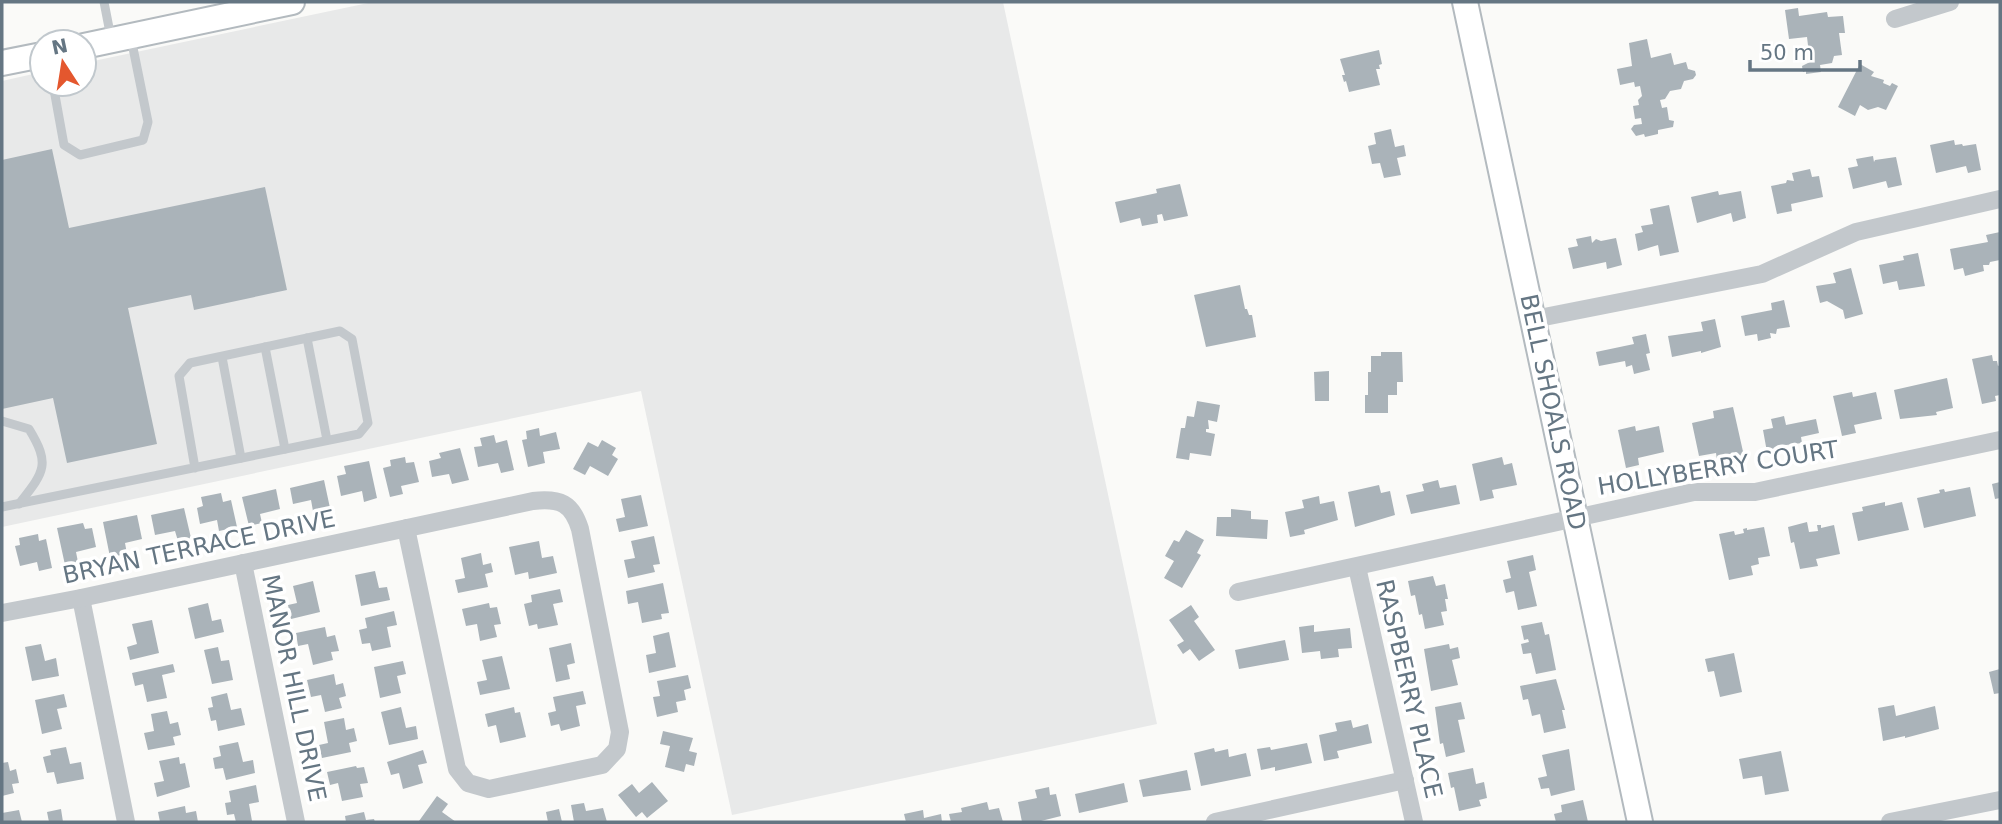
<svg xmlns="http://www.w3.org/2000/svg" width="2002" height="824" viewBox="0 0 2002 824" font-family="'DejaVu Sans',sans-serif">
	<style>
		.built { fill: #e8e9e9 }
		.building { fill: #aab3b9 }
		.lines { fill: none; stroke-linecap: round; stroke-linejoin: round }
		.secondary-casing { stroke: #b3babf; stroke-width: 28 }
		.lane { stroke: #c3c8cc; stroke-width: 9 }
		.street { stroke: #c3c8cc; stroke-width: 18 }
		.secondary { stroke: #fff; stroke-width: 24 }
		.labels { text-anchor: middle; dominant-baseline: central; stroke-width: 7; stroke-linejoin: round; paint-order: stroke }
		.street-label { font-size: 24px; fill: #657683; stroke: #fff }
	</style>
	<rect width="100%" height="100%" fill="#fafaf8"/>
	<!-- built -->
	<polygon class="built" points="373,2 1003,2 1157,724 732,815 641,391 2,527 2,81 42,72 42,84 84,84 84,63"/>
	<!-- building -->
	<g class="building">
		<polygon points="1798,8 1799,16 1827,12 1828,17 1843,16 1845,33 1839,33 1842,55 1834,56 1832,63 1820,65 1821,72 1806,74 1806,71 1803,72 1802,66 1810,62 1807,37 1789,39 1785,10"/>
		<polygon points="1647,39 1651,58 1671,53 1674,65 1686,62 1688,69 1695,71 1696,75 1693,79 1684,81 1681,89 1670,91 1665,99 1660,100 1662,108 1667,107 1669,120 1674,121 1673,127 1658,130 1658,134 1645,137 1644,134 1636,136 1631,129 1634,125 1642,124 1641,118 1635,119 1633,106 1639,105 1638,100 1642,96 1640,86 1635,87 1634,82 1620,85 1617,69 1632,66 1629,43"/>
		<polygon points="1379,50 1382,64 1379,65 1380,69 1376,69 1380,85 1349,92 1346,81 1344,82 1342,75 1345,75 1340,59"/>
		<polygon points="1860,64 1874,72 1871,76 1884,80 1883,83 1890,86 1892,83 1898,86 1886,110 1878,107 1868,110 1860,105 1855,116 1838,107"/>
		<polygon points="1391,129 1395,147 1404,145 1406,156 1397,158 1401,175 1384,178 1380,163 1372,164 1368,146 1376,144 1374,133"/>
		<polygon points="1954,140 1955,145 1962,144 1963,146 1976,144 1981,170 1968,173 1966,166 1936,173 1930,145"/>
		<polygon points="52,149 69,228 265,187 287,290 194,310 191,295 128,308 157,444 67,463 53,398 2,409 2,160"/>
		<polygon points="1873,156 1874,162 1875,160 1896,157 1902,185 1888,188 1886,181 1853,189 1848,168 1858,166 1856,159"/>
		<polygon points="1810,169 1812,177 1819,176 1823,197 1791,204 1792,211 1777,214 1771,186 1786,183 1787,180 1794,181 1792,173"/>
		<polygon points="1180,184 1188,216 1164,221 1162,214 1157,215 1158,223 1142,226 1140,218 1120,223 1115,202 1157,193 1156,189"/>
		<polygon points="1718,191 1719,195 1741,191 1746,218 1733,222 1731,213 1697,223 1691,197"/>
		<polygon points="1669,205 1679,252 1660,256 1658,245 1638,251 1635,234 1643,232 1641,226 1653,224 1650,209"/>
		<polygon points="2000,232 2000,260 1990,262 1989,265 1983,265 1984,271 1965,276 1963,268 1954,270 1950,249 1988,242 1986,235"/>
		<polygon points="1591,236 1592,243 1596,239 1601,241 1616,238 1622,265 1607,269 1606,262 1573,269 1568,248 1578,246 1576,239"/>
		<polygon points="1918,253 1925,286 1899,290 1897,281 1883,284 1879,265 1904,260 1903,256"/>
		<polygon points="1851,268 1863,314 1845,319 1843,310 1827,301 1820,303 1816,286 1836,283 1833,273"/>
		<polygon points="1240,285 1245,309 1247,309 1249,315 1252,315 1256,337 1206,347 1194,295"/>
		<polygon points="1784,300 1790,327 1777,329 1776,334 1770,333 1771,338 1758,341 1757,334 1745,336 1741,316 1772,310 1771,303"/>
		<polygon points="1715,319 1721,347 1701,353 1701,351 1672,357 1668,336 1703,331 1701,322"/>
		<polygon points="1646,334 1650,353 1646,354 1650,370 1634,374 1632,365 1626,367 1625,361 1599,366 1596,352 1634,344 1632,337"/>
		<polygon points="1381,352 1402,352 1403,382 1397,382 1397,395 1388,395 1388,413 1365,413 1365,395 1368,395 1368,372 1371,372 1371,356 1381,356"/>
		<polygon points="1992,355 1993,361 1997,361 1998,366 2000,365 2000,395 1995,396 1996,401 1982,404 1972,359"/>
		<polygon points="1329,371 1329,401 1315,401 1314,372"/>
		<polygon points="1947,378 1953,408 1936,412 1937,415 1900,419 1894,390"/>
		<polygon points="1852,392 1853,397 1876,392 1882,419 1854,425 1856,433 1842,436 1833,396"/>
		<polygon points="1197,401 1220,405 1217,422 1208,420 1209,429 1206,429 1206,432 1215,434 1211,456 1190,453 1189,460 1176,458 1181,428 1185,428 1187,416 1194,417"/>
		<polygon points="1733,407 1744,456 1717,460 1716,453 1699,456 1692,423 1714,418 1713,411"/>
		<polygon points="1784,416 1786,425 1816,419 1819,433 1801,437 1802,443 1777,446 1778,450 1767,452 1763,430 1773,428 1771,419"/>
		<polygon points="1635,426 1636,431 1659,426 1664,452 1638,458 1639,465 1626,468 1618,430"/>
		<polygon points="539,428 540,436 556,432 560,449 543,452 545,463 528,467 522,440 527,439 526,431"/>
		<polygon points="494,435 496,443 507,440 514,470 501,473 498,463 478,467 474,447 482,446 480,438"/>
		<polygon points="602,440 616,448 612,455 618,459 608,476 590,466 585,475 573,469 588,442 598,447"/>
		<polygon points="460,448 469,480 452,484 449,474 432,477 429,461 441,458 439,453"/>
		<polygon points="405,457 406,463 414,462 419,482 401,486 403,494 390,497 383,468 391,466 390,460"/>
		<polygon points="1502,457 1504,465 1512,463 1517,485 1492,490 1494,498 1480,501 1472,464"/>
		<polygon points="369,461 377,498 364,502 362,491 341,496 337,476 346,474 344,466"/>
		<polygon points="324,480 330,508 313,511 311,500 293,504 290,488"/>
		<polygon points="1438,480 1440,488 1456,485 1460,504 1411,514 1406,495 1424,491 1422,484"/>
		<polygon points="2000,482 2000,498 1995,499 1992,484"/>
		<polygon points="1379,485 1381,493 1390,491 1395,515 1355,527 1348,492"/>
		<polygon points="1970,487 1976,516 1924,528 1917,498 1940,493 1939,490 1944,489 1945,492"/>
		<polygon points="276,489 280,509 260,514 262,523 249,526 242,497"/>
		<polygon points="221,493 223,502 231,500 237,527 219,531 217,520 200,524 197,508 203,506 201,497"/>
		<polygon points="641,495 648,526 619,532 616,519 625,517 621,499"/>
		<polygon points="1319,496 1320,504 1334,501 1338,520 1304,530 1305,534 1290,537 1285,512 1304,508 1302,500"/>
		<polygon points="1885,502 1885,506 1902,502 1909,530 1858,541 1852,513 1863,511 1862,507"/>
		<polygon points="184,508 191,538 178,541 175,531 155,535 151,515"/>
		<polygon points="1231,509 1251,511 1251,519 1268,520 1267,539 1216,536 1217,517 1231,517"/>
		<polygon points="137,515 142,539 125,543 127,554 110,557 103,522"/>
		<polygon points="1807,522 1809,532 1818,531 1817,525 1821,525 1821,528 1834,525 1840,554 1816,559 1818,566 1800,569 1794,542 1791,543 1788,527"/>
		<polygon points="83,523 85,529 92,528 96,547 76,552 78,562 65,565 57,528"/>
		<polygon points="1764,527 1770,556 1758,558 1759,564 1751,566 1753,575 1729,580 1719,534 1734,531 1735,535 1744,533 1743,529 1747,528 1747,530"/>
		<polygon points="1186,530 1204,540 1197,553 1201,555 1182,588 1164,578 1174,561 1165,556 1174,540 1179,542"/>
		<polygon points="38,534 39,541 46,539 52,568 39,571 37,562 20,566 15,546 20,545 19,538"/>
		<polygon points="654,536 660,564 653,565 655,572 628,578 624,560 635,558 631,541"/>
		<polygon points="539,541 542,558 553,556 557,573 529,579 528,572 515,575 509,547"/>
		<polygon points="481,553 483,565 491,563 493,572 485,574 488,587 458,593 455,580 465,578 461,558"/>
		<polygon points="1533,555 1536,570 1529,572 1537,606 1518,610 1514,591 1506,593 1503,580 1511,578 1507,561"/>
		<polygon points="375,571 379,588 387,587 390,600 361,606 355,575"/>
		<polygon points="1433,576 1436,586 1445,584 1448,599 1445,599 1447,611 1441,612 1444,625 1425,629 1422,614 1419,615 1415,595 1411,596 1408,581"/>
		<polygon points="313,581 320,612 291,619 288,605 297,603 293,586"/>
		<polygon points="663,583 669,613 661,614 662,619 642,623 638,602 628,604 626,591"/>
		<polygon points="560,589 563,602 553,604 558,625 538,629 537,624 529,626 524,604 532,602 531,595"/>
		<polygon points="208,603 212,621 221,619 224,632 195,639 188,608"/>
		<polygon points="489,603 490,608 497,607 501,624 494,625 497,637 480,641 477,624 466,626 462,609"/>
		<polygon points="1191,605 1199,617 1194,621 1215,650 1199,661 1190,649 1183,654 1177,645 1184,641 1169,620"/>
		<polygon points="394,611 397,625 387,627 391,647 372,651 370,643 362,644 359,630 367,628 365,618"/>
		<polygon points="152,620 159,653 130,660 127,647 137,644 132,624"/>
		<polygon points="1542,622 1545,635 1549,634 1556,670 1536,674 1531,653 1523,654 1521,644 1529,642 1528,639 1524,640 1521,626"/>
		<polygon points="1314,625 1314,632 1350,628 1352,648 1338,649 1339,657 1321,659 1320,651 1302,653 1299,627"/>
		<polygon points="325,627 327,637 335,635 339,651 331,652 333,660 313,665 308,644 298,646 296,633"/>
		<polygon points="669,632 676,667 649,673 646,655 656,653 653,636"/>
		<polygon points="1285,640 1289,660 1239,669 1235,650"/>
		<polygon points="571,643 575,663 567,665 570,679 556,682 549,648"/>
		<polygon points="41,644 45,661 56,658 59,676 32,681 25,647"/>
		<polygon points="1449,644 1450,649 1458,647 1460,658 1452,660 1458,685 1431,691 1424,649"/>
		<polygon points="218,647 221,661 229,660 233,680 212,684 204,650"/>
		<polygon points="1734,653 1742,692 1720,697 1714,671 1708,672 1705,659"/>
		<polygon points="502,656 510,689 480,695 477,682 487,680 482,660"/>
		<polygon points="403,661 406,674 397,676 401,693 380,698 374,667"/>
		<polygon points="173,664 175,672 162,675 167,698 147,702 143,684 135,686 132,673"/>
		<polygon points="2000,669 2000,693 1994,694 1989,672"/>
		<polygon points="334,674 336,685 343,683 346,696 339,698 342,708 325,712 321,695 311,697 307,680"/>
		<polygon points="688,675 691,688 684,690 686,700 676,702 678,712 657,717 653,697 660,696 657,681"/>
		<polygon points="1556,679 1565,710 1562,710 1566,728 1544,733 1540,714 1532,716 1528,699 1523,700 1520,686"/>
		<polygon points="583,691 586,704 576,706 580,726 561,731 559,724 551,726 548,713 556,711 553,697"/>
		<polygon points="227,693 231,710 241,708 245,725 218,731 216,720 211,721 208,708 213,707 211,697"/>
		<polygon points="64,694 67,707 57,709 62,729 42,734 35,700"/>
		<polygon points="1461,702 1465,719 1458,720 1465,752 1446,757 1443,743 1440,744 1435,707"/>
		<polygon points="1894,705 1896,716 1935,706 1939,729 1905,738 1905,736 1883,741 1878,708"/>
		<polygon points="401,707 406,728 416,726 418,739 389,745 381,712"/>
		<polygon points="514,707 515,713 520,712 526,737 500,743 496,725 488,727 485,714"/>
		<polygon points="167,711 170,724 178,722 181,735 173,737 175,745 148,750 144,733 154,731 151,714"/>
		<polygon points="344,718 346,730 354,728 357,741 349,743 351,752 322,758 319,745 328,743 324,722"/>
		<polygon points="1351,720 1353,728 1368,724 1372,743 1337,751 1339,758 1324,761 1319,735 1337,731 1335,723"/>
		<polygon points="663,731 693,738 689,751 697,753 694,766 686,764 684,772 665,767 670,746 660,744"/>
		<polygon points="238,742 243,762 253,760 255,773 226,780 223,768 215,769 213,758 221,756 219,746"/>
		<polygon points="1307,743 1312,763 1275,771 1275,767 1261,770 1257,749 1270,747 1271,750"/>
		<polygon points="66,747 70,764 81,762 84,779 57,784 54,772 47,773 43,757 51,755 50,750"/>
		<polygon points="1214,748 1215,752 1228,749 1229,757 1246,753 1251,776 1201,786 1194,753"/>
		<polygon points="1569,749 1575,790 1551,796 1549,788 1541,789 1538,778 1547,776 1542,755"/>
		<polygon points="423,750 427,763 418,765 423,783 403,789 399,773 391,775 387,762"/>
		<polygon points="1781,751 1789,791 1765,795 1762,776 1743,779 1739,759"/>
		<polygon points="179,757 180,764 185,763 190,787 157,797 154,783 164,781 159,761"/>
		<polygon points="8,762 10,771 16,769 19,783 12,784 14,793 2,796 2,763"/>
		<polygon points="356,766 357,768 364,767 368,783 360,784 363,797 342,801 338,783 330,785 327,772"/>
		<polygon points="1473,768 1476,784 1484,782 1487,798 1479,800 1481,806 1459,811 1454,787 1451,788 1448,773"/>
		<polygon points="1187,770 1191,790 1143,797 1139,780"/>
		<polygon points="652,782 668,801 647,818 642,812 636,817 618,795 632,784 639,793"/>
		<polygon points="1124,783 1128,802 1079,813 1075,794"/>
		<polygon points="256,785 259,802 249,804 252,821 236,822 234,814 227,815 225,803 231,802 229,791"/>
		<polygon points="1049,787 1050,795 1056,794 1061,816 1037,822 1022,822 1018,802 1037,798 1035,790"/>
		<polygon points="437,796 448,804 442,812 456,822 419,821"/>
		<polygon points="1583,800 1588,822 1556,822 1554,814 1562,812 1561,805"/>
		<polygon points="987,802 989,810 999,808 1003,822 951,822 949,814 962,812 961,808"/>
		<polygon points="584,803 586,811 603,808 607,822 574,822 571,805"/>
		<polygon points="185,806 186,813 196,811 198,822 160,822 158,812"/>
		<polygon points="61,809 63,822 49,822 47,812"/>
		<polygon points="559,809 562,822 548,822 546,812"/>
		<polygon points="19,810 22,822 2,822 2,813"/>
		<polygon points="923,810 924,818 941,814 942,822 906,822 904,814"/>
		<polygon points="364,812 366,820 374,819 375,822 346,822 345,816"/>
	</g>
	<g class="lines">
		<!-- secondary casing -->
		<g class="secondary-casing">
			<g id="secondary">
				<polyline points="1465,2 1640,822"/>
				<polyline points="84,46 292,2"/>
				<polyline points="2,63 42,55"/>
			</g>
		</g>
		<!-- lane -->
		<g class="lane">
			<polyline points="104,2 111,38"/>
			<polyline points="53,84 64,145 80,155 143,140 148,122 131,38"/>
			<polyline points="307,338 327,440"/>
			<polyline points="265,347 285,449"/>
			<polyline points="222,357 241,458"/>
			<path d="M2,421L29,429C51,465 44,472 19,504"/>
			<polyline points="2,507 359,434 368,423 352,339 340,331 190,363 179,376 195,468"/>
		</g>
		<!-- street -->
		<g class="street">
			<polyline points="1895,19 1950,2"/>
			<polyline points="1534,319 1762,274 1856,232 2000,199"/>
			<polyline points="243,563 296,822"/>
			<polyline points="1357,567 1414,822"/>
			<polyline points="1238,592 1694,492 1755,492 2000,440"/>
			<polyline points="81,598 126,822"/>
			<path d="M2,613L81,598L533,501C560,498 572,503 580,529L620,732L617,749L602,765L489,789L468,783L457,769L406,528"/>
			<polyline points="1215,822 1405,780"/>
			<polyline points="1890,822 2000,800"/>
		</g>
		<!-- secondary -->
		<use href="#secondary" class="secondary"/>
	</g>
	<g class="labels">
		<!-- street labels -->
		<g class="street-label">
			<text transform="translate(1553 412) rotate(78)">BELL SHOALS ROAD</text>
			<text transform="translate(1718 468) rotate(-9)">HOLLYBERRY COURT</text>
			<text transform="translate(199 547) rotate(-12)">BRYAN TERRACE DRIVE</text>
			<text transform="translate(294 688) rotate(78)">MANOR HILL DRIVE</text>
			<text transform="translate(1409 689) rotate(77)">RASPBERRY PLACE</text>
		</g>
	</g>
	<!-- border -->
	<rect width="2002" height="824" fill="none" stroke="#657683" stroke-width="7"/>
	<!-- north arrow -->
	<g transform="translate(63 63) rotate(348)"><circle r="33" fill="#ffffff" stroke="#c1c8cd" stroke-width="2"/>
	<path d="M0-5L12 26L0 18L-12 26Z" fill="#e4572e"/>
	<text y="-10" font-size="19" font-weight="bold" text-anchor="middle" fill="#657683">N</text>
	</g>
	<!-- scale -->
	<path d="M1750 60v10h110v-10" fill="none" stroke="#657683" stroke-width="3.5"/>
	<text x="1760" y="60" font-size="21" fill="#657683" stroke="#ffffff" stroke-width="5" paint-order="stroke">50 m</text>
</svg>
